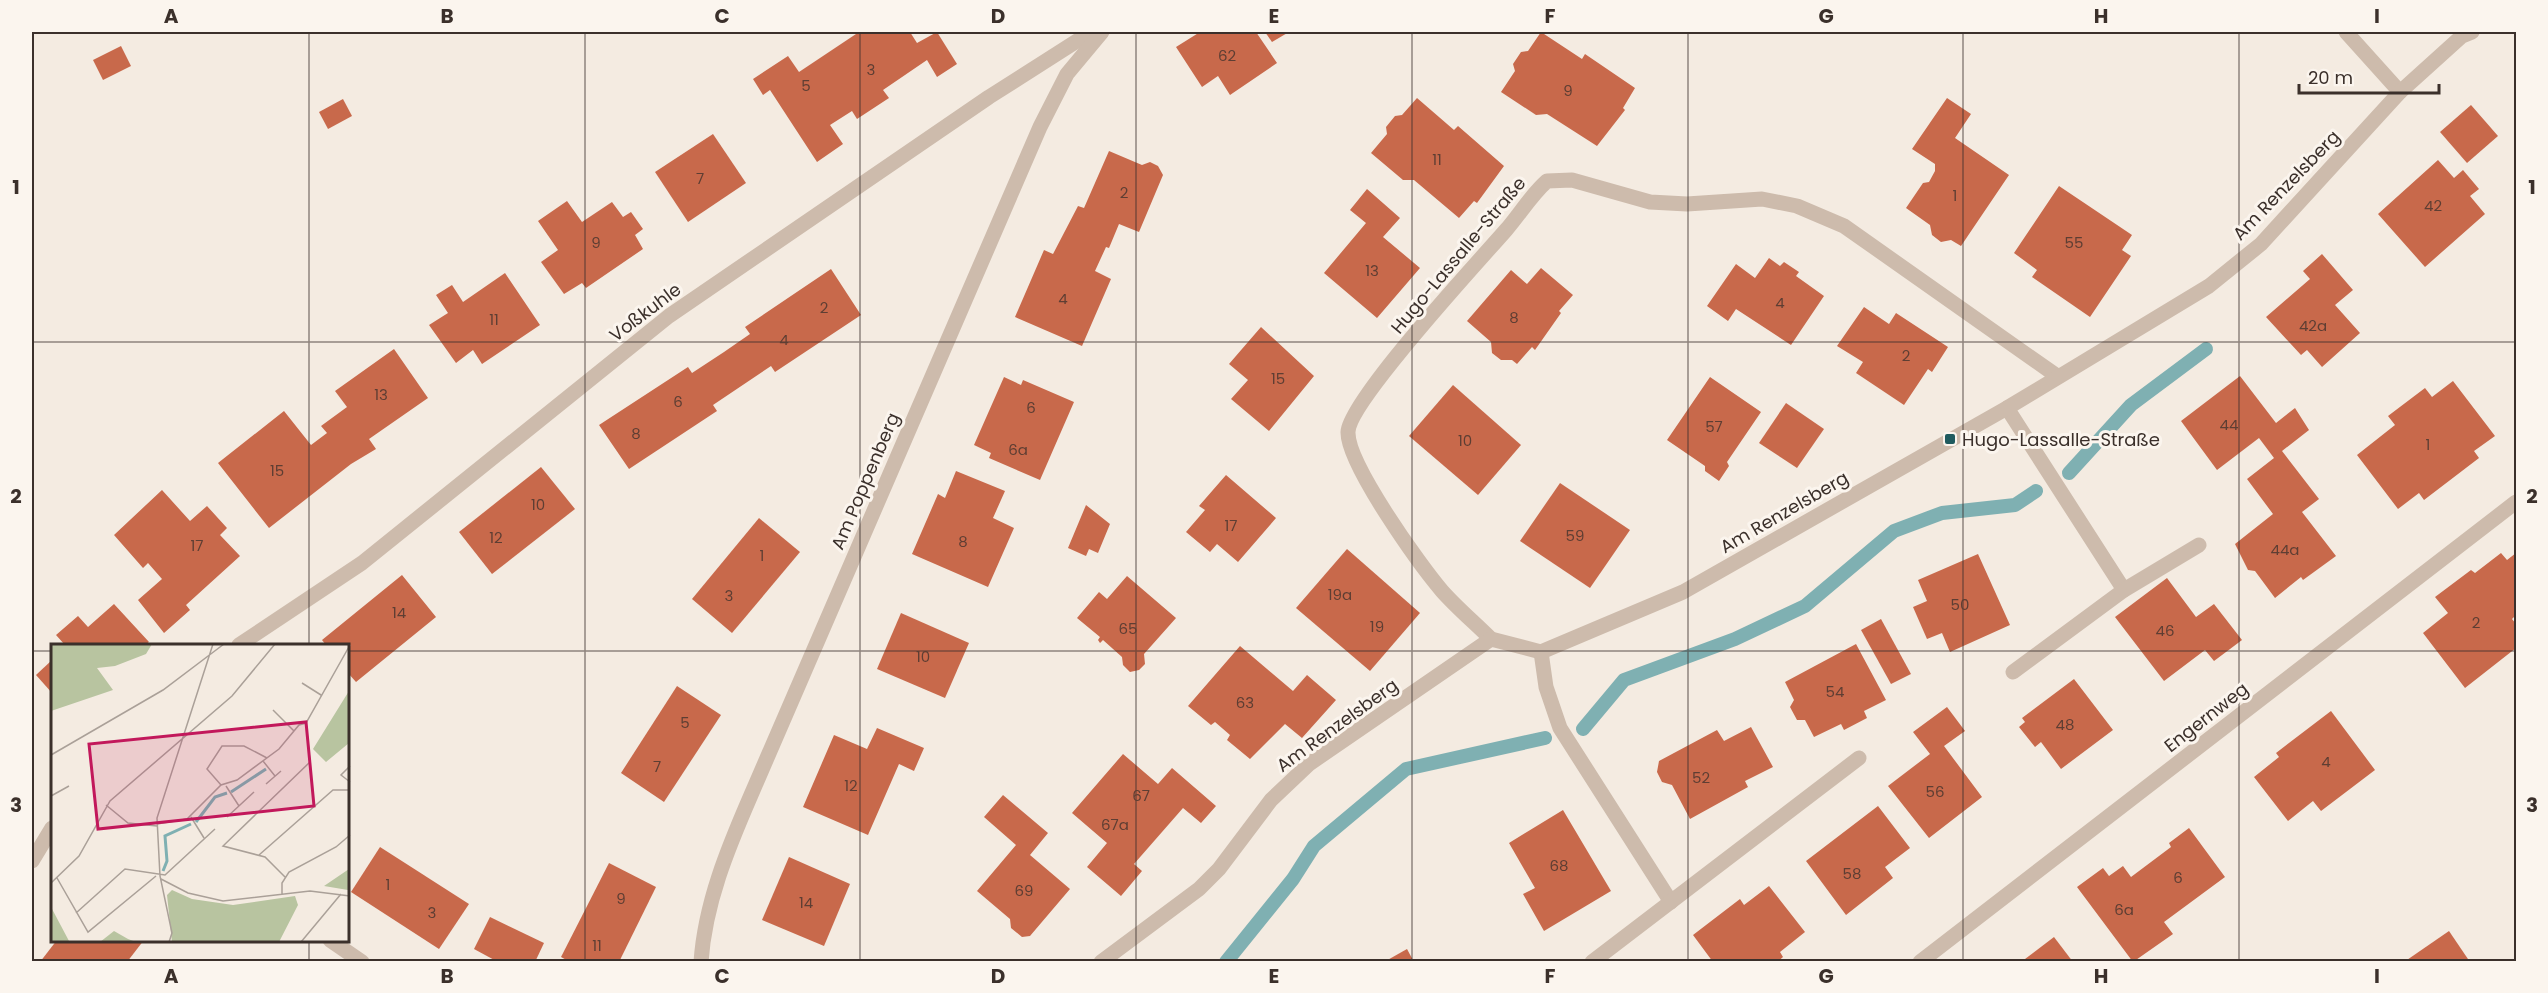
<svg xmlns="http://www.w3.org/2000/svg" width="2548" height="993" viewBox="0 0 2548 993" font-family="Poppins,sans-serif">
	<style>
		.lines { fill: none; stroke-linecap: round; stroke-linejoin: round }
		.stream { stroke: #7fb0b2; stroke-width: 14 }
		.building { fill: #c8694b }
		.minor { stroke: #cdbbac; stroke-width: 15 }
		.grid { fill: none; stroke: #3b302b; stroke-width: 1.5; stroke-opacity: 0.55 }
		.poi-dot { fill: #1f5a5e; stroke: #fbf5ee; stroke-width: 2 }
		.labels { text-anchor: middle; dominant-baseline: central; stroke-width: 6; stroke-linejoin: round; paint-order: stroke }
		.number-label { font-size: 15px; fill: #5e3e33 }
		.street-label { font-size: 18px; fill: #3b302b; stroke: #fbf5ee }
		.poi-label { font-size: 18px; fill: #3b302b; stroke: #fbf5ee; text-anchor: start }
		.inset-river { fill: none; stroke: #7fb0b2; stroke-width: 3 }
		.inset-road { fill: none; stroke: #aaa098; stroke-width: 1.5 }
		.view { fill: #c2185b; fill-opacity: 0.15; stroke: #c2185b; stroke-width: 3 }
		.inset-edge { fill: none; stroke: #3b302b; stroke-width: 3 }
		.neatline { fill: none; stroke: #3b302b; stroke-width: 2 }
		.grid-label { font-size: 20px; text-anchor: middle; font-weight: bold; fill: #3b302b }
	</style>
	<rect width="100%" height="100%" fill="#f4ebe1"/>
	<g class="lines">
		<!-- stream -->
		<g class="stream">
			<polyline points="2069,473 2131,405 2206,349"/>
			<polyline points="1583,729 1624,680 1735,639 1805,606 1894,531 1942,513 2015,505 2036,491"/>
			<polyline points="1226,962 1293,879 1314,846 1406,769 1545,738"/>
		</g>
	</g>
	<!-- building -->
	<g class="building">
		<polygon points="859,32 910,32 917,43 937,32 957,64 937,77 927,60 883,90 889,98 857,119 852,111 830,125 843,144 817,162 770,90 763,95 753,79 788,56 799,72"/>
		<polygon points="1200,32 1256,32 1277,63 1230,95 1218,76 1202,87 1176,47"/>
		<polygon points="1265,32 1289,32 1272,42"/>
		<polygon points="1541,32 1582,59 1585,54 1635,88 1623,108 1625,110 1597,146 1547,114 1536,115 1501,92 1515,71 1513,64 1521,52 1528,51"/>
		<polygon points="121,46 131,66 103,80 93,60"/>
		<polygon points="1417,98 1454,130 1458,126 1504,166 1477,203 1474,201 1459,218 1414,180 1403,180 1371,153 1387,134 1386,127 1395,116 1402,115"/>
		<polygon points="1947,98 1971,114 1955,138 2009,175 1961,246 1951,240 1941,242 1932,235 1930,225 1906,208 1923,183 1929,182 1935,171 1935,164 1912,149"/>
		<polygon points="343,99 352,116 328,129 319,112"/>
		<polygon points="2471,105 2498,136 2467,163 2440,132"/>
		<polygon points="713,134 746,183 688,222 655,172"/>
		<polygon points="1109,151 1142,165 1150,162 1158,166 1163,175 1139,232 1119,224 1109,248 1106,247 1095,271 1111,279 1082,346 1015,317 1044,250 1053,254 1078,206 1084,208"/>
		<polygon points="2438,160 2454,178 2463,170 2479,189 2470,196 2485,214 2425,267 2378,214"/>
		<polygon points="2059,186 2132,235 2122,250 2131,256 2090,317 2032,277 2037,270 2014,253"/>
		<polygon points="1367,189 1400,218 1383,237 1420,268 1377,318 1324,273 1366,223 1350,210"/>
		<polygon points="567,201 582,222 612,202 623,217 631,212 643,229 635,235 643,249 586,288 582,283 564,294 541,262 558,250 538,221"/>
		<polygon points="2322,254 2353,290 2335,305 2360,333 2322,367 2307,350 2301,355 2266,317 2310,279 2303,271"/>
		<polygon points="1769,258 1780,266 1784,262 1799,272 1796,276 1824,296 1791,345 1736,309 1728,321 1707,306 1736,264 1755,278"/>
		<polygon points="1541,268 1573,295 1559,311 1561,313 1535,350 1532,347 1517,364 1512,360 1501,360 1492,353 1491,342 1467,321 1511,270 1527,284"/>
		<polygon points="831,269 861,315 775,372 771,366 713,405 717,411 629,469 599,425 688,367 692,373 724,352 750,334 745,327"/>
		<polygon points="505,273 540,325 482,364 473,350 456,363 429,325 448,313 436,295 452,285 463,302"/>
		<polygon points="1864,307 1889,324 1896,313 1948,347 1932,372 1928,369 1904,405 1856,373 1863,362 1837,346"/>
		<polygon points="1261,327 1314,376 1269,431 1231,399 1248,380 1229,364"/>
		<polygon points="394,349 428,398 369,439 376,449 351,464 269,528 218,463 284,411 311,445 327,433 321,426 347,407 335,391"/>
		<polygon points="2240,376 2276,423 2295,408 2309,430 2282,451 2319,499 2302,512 2336,556 2303,580 2301,577 2275,598 2255,571 2248,570 2235,544 2273,514 2247,479 2274,458 2259,438 2217,470 2181,421"/>
		<polygon points="1004,377 1021,385 1023,380 1074,402 1040,480 989,458 991,453 974,445"/>
		<polygon points="1710,377 1761,412 1727,462 1729,466 1719,481 1705,471 1705,466 1667,440"/>
		<polygon points="2453,381 2495,436 2474,451 2479,458 2424,500 2419,493 2398,509 2357,455 2395,425 2388,416 2425,388 2432,397"/>
		<polygon points="1453,385 1521,445 1478,495 1409,436"/>
		<polygon points="1786,403 1824,429 1797,468 1759,443"/>
		<polygon points="541,467 575,509 492,574 459,532"/>
		<polygon points="956,471 1005,491 993,518 1014,528 988,587 912,554 938,494 945,498"/>
		<polygon points="1226,475 1276,518 1238,562 1217,544 1210,552 1186,532 1205,510 1199,506"/>
		<polygon points="1560,483 1630,530 1590,588 1520,541"/>
		<polygon points="162,490 190,521 207,506 227,528 220,535 240,556 186,605 190,610 164,633 138,600 162,579 148,563 143,568 114,535"/>
		<polygon points="1086,505 1110,524 1098,553 1089,549 1086,556 1068,548"/>
		<polygon points="759,518 800,552 732,633 692,599"/>
		<polygon points="1347,549 1420,613 1370,671 1296,608"/>
		<polygon points="2501,553 2507,560 2516,553 2516,615 2512,619 2516,624 2516,648 2465,688 2423,633 2448,613 2435,597 2471,570 2475,573"/>
		<polygon points="1978,554 2010,625 1950,652 1942,633 1927,639 1913,607 1927,601 1918,580"/>
		<polygon points="402,575 436,617 356,682 348,673 348,645 326,645 322,640"/>
		<polygon points="1127,576 1176,618 1144,654 1145,664 1139,670 1130,672 1123,665 1122,657 1103,640 1100,643 1098,640 1100,637 1077,618 1099,592 1107,599"/>
		<polygon points="2167,578 2196,617 2214,604 2242,640 2214,661 2205,650 2164,681 2115,617"/>
		<polygon points="114,604 149,642 145,645 65,645 56,635 78,616 88,627"/>
		<polygon points="901,613 969,643 945,698 877,669"/>
		<polygon points="1881,619 1911,674 1891,684 1861,630"/>
		<polygon points="1856,644 1886,700 1864,711 1867,718 1844,730 1841,724 1814,737 1805,720 1797,720 1790,707 1794,700 1785,682"/>
		<polygon points="1240,646 1293,691 1307,675 1336,700 1302,738 1285,724 1250,759 1227,740 1230,735 1215,722 1211,725 1188,706"/>
		<polygon points="52,660 52,693 36,675"/>
		<polygon points="2074,679 2113,730 2061,769 2041,742 2035,747 2019,727 2025,722 2022,718"/>
		<polygon points="677,686 721,715 664,802 621,773"/>
		<polygon points="1947,707 1965,731 1944,746 1982,797 1929,838 1888,786 1930,754 1913,732"/>
		<polygon points="2331,711 2375,770 2321,811 2313,801 2288,821 2254,777 2279,757 2276,753"/>
		<polygon points="1751,727 1773,767 1745,781 1748,787 1690,819 1672,785 1662,782 1657,772 1659,761 1717,730 1724,741"/>
		<polygon points="877,728 924,748 914,771 899,764 868,835 803,807 834,735 867,749"/>
		<polygon points="1123,754 1158,784 1172,768 1216,806 1201,823 1183,808 1134,864 1142,871 1121,896 1087,867 1107,843 1072,813"/>
		<polygon points="1003,795 1048,833 1030,855 1070,889 1030,936 1022,937 1011,928 1010,919 977,891 1016,845 984,817"/>
		<polygon points="1878,806 1910,848 1885,867 1893,878 1846,915 1806,861"/>
		<polygon points="1563,810 1611,891 1544,931 1523,894 1535,888 1509,843"/>
		<polygon points="2189,828 2225,877 2164,922 2173,934 2133,962 2077,887 2103,868 2109,876 2123,866 2131,877 2171,847 2169,843"/>
		<polygon points="380,847 469,904 439,949 351,892"/>
		<polygon points="789,857 850,884 824,946 762,920"/>
		<polygon points="609,863 656,887 619,962 570,962 561,957"/>
		<polygon points="1769,886 1805,932 1780,952 1783,957 1777,962 1713,962 1693,935 1740,899 1744,905"/>
		<polygon points="490,917 544,943 535,962 498,962 474,949"/>
		<polygon points="2449,931 2470,962 2404,962"/>
		<polygon points="2054,937 2073,962 2021,962"/>
		<polygon points="57,940 144,940 127,962 40,962"/>
		<polygon points="1407,949 1414,962 1384,962"/>
	</g>
	<g class="lines">
		<!-- minor -->
		<g class="minor">
			<polyline points="2346,32 2400,92"/>
			<polyline points="2007,408 2124,590"/>
			<path d="M1491,639C1475,623 1457,608 1442,591C1420,565 1347,464 1348,432C1349,401 1479,261 1506,230C1520,214 1531,195 1547,181L1572,180L1650,202L1687,204L1762,199L1797,206L1844,226L2057,376"/>
			<polyline points="239,645 362,563 669,316 989,97 1091,32"/>
			<polyline points="1541,652 1546,687 1560,728 1671,902"/>
			<polyline points="2013,672 2124,590 2199,545"/>
			<polyline points="32,861 52,828"/>
			<polyline points="330,940 362,962"/>
			<path d="M701,962C705,903 728,848 751,795L1040,127L1067,74L1102,32"/>
			<polyline points="1101,962 1199,889 1219,869 1271,800 1309,764 1491,639 1541,652 1683,592 2007,408 2209,286 2261,244 2400,92 2462,36 2472,32"/>
			<polyline points="1592,962 1859,758"/>
			<polyline points="1920,962 2516,502"/>
		</g>
	</g>
	<!-- grid -->
	<path class="grid" d="M309,32V645M585,32V962M860,32V962M1136,32V962M1412,32V962M1688,32V962M1963,32V962M2239,32V962M32,342H2516M32,651H52M348,651H2516M309,940V962"/>
	<!-- markers -->
	<rect class="poi-dot" x="1944" y="433" width="12" height="12" rx="3"/>
	<g class="labels">
		<!-- number labels -->
		<g class="number-label">
			<text x="1227" y="55">62</text>
			<text x="871" y="69">3</text>
			<text x="806" y="85">5</text>
			<text x="1568" y="90">9</text>
			<text x="1437" y="159">11</text>
			<text x="700" y="178">7</text>
			<text x="1124" y="192">2</text>
			<text x="1955" y="195">1</text>
			<text x="2433" y="205">42</text>
			<text x="596" y="242">9</text>
			<text x="2074" y="242">55</text>
			<text x="1372" y="270">13</text>
			<text x="1063" y="298">4</text>
			<text x="1780" y="302">4</text>
			<text x="824" y="307">2</text>
			<text x="1514" y="317">8</text>
			<text x="494" y="319">11</text>
			<text x="2313" y="325">42a</text>
			<text x="784" y="339">4</text>
			<text x="1906" y="355">2</text>
			<text x="1278" y="378">15</text>
			<text x="381" y="394">13</text>
			<text x="678" y="401">6</text>
			<text x="1031" y="407">6</text>
			<text x="2229" y="424">44</text>
			<text x="1714" y="426">57</text>
			<text x="636" y="433">8</text>
			<text x="1465" y="440">10</text>
			<text x="2428" y="444">1</text>
			<text x="1018" y="449">6a</text>
			<text x="277" y="470">15</text>
			<text x="538" y="504">10</text>
			<text x="1231" y="525">17</text>
			<text x="1575" y="535">59</text>
			<text x="496" y="537">12</text>
			<text x="963" y="541">8</text>
			<text x="197" y="545">17</text>
			<text x="2285" y="549">44a</text>
			<text x="762" y="555">1</text>
			<text x="1340" y="594">19a</text>
			<text x="729" y="595">3</text>
			<text x="1960" y="604">50</text>
			<text x="399" y="612">14</text>
			<text x="2476" y="622">2</text>
			<text x="1377" y="626">19</text>
			<text x="1128" y="628">65</text>
			<text x="2165" y="630">46</text>
			<text x="923" y="656">10</text>
			<text x="1835" y="691">54</text>
			<text x="1245" y="702">63</text>
			<text x="685" y="722">5</text>
			<text x="2065" y="724">48</text>
			<text x="2326" y="761">4</text>
			<text x="657" y="766">7</text>
			<text x="1701" y="777">52</text>
			<text x="851" y="785">12</text>
			<text x="1935" y="791">56</text>
			<text x="1141" y="795">67</text>
			<text x="1115" y="824">67a</text>
			<text x="1559" y="865">68</text>
			<text x="1852" y="873">58</text>
			<text x="2178" y="877">6</text>
			<text x="388" y="884">1</text>
			<text x="1024" y="890">69</text>
			<text x="621" y="898">9</text>
			<text x="806" y="902">14</text>
			<text x="2124" y="909">6a</text>
			<text x="432" y="912">3</text>
			<text x="597" y="945">11</text>
		</g>
		<!-- street labels -->
		<g class="street-label">
			<text transform="translate(2286 185) rotate(-46)">Am Renzelsberg</text>
			<text transform="translate(1458 255) rotate(-50)">Hugo-Lassalle-Straße</text>
			<text transform="translate(645 312) rotate(-37)">Voßkuhle</text>
			<text transform="translate(865 481) rotate(-67)">Am Poppenberg</text>
			<text transform="translate(1784 512) rotate(-30)">Am Renzelsberg</text>
			<text transform="translate(2206 717) rotate(-38)">Engernweg</text>
			<text transform="translate(1337 725) rotate(-36)">Am Renzelsberg</text>
		</g>
		<!-- poi labels -->
		<g class="poi-label">
			<text x="1962" y="439">Hugo-Lassalle-Straße</text>
		</g>
	</g>
	<!-- overview -->
	<g transform="translate(51 644)">
		<rect width="298" height="298" fill="#f4ebe1"/>
		<path d="M0,0H101L95,10L64,22L46,24L62,46L0,67ZM298,47V99L275,118L262,105ZM298,225L297,246L273,242ZM121,246L141,255L182,261L244,252L247,261L228,298H121L116,251ZM0,263L18,297L22,298H0ZM63,287L77,295L85,298H49Z" fill="#b8c4a0"/>
		<path class="inset-river" d="M180,148L215,125M145,178L164,153L176,149M112,227L116,217L114,192L140,180"/>
		<path class="inset-road" d="M251,39L270,51M222,66L243,87M0,111L112,46L173,0M212,117L224,132M299,122L290,131L299,138M215,140L230,127M170,141L156,125L171,102H193L216,114M175,142L188,162M0,152L18,142M55,161L77,179L106,182M140,173L153,194M176,173L203,148M106,180L136,175L170,141L186,136L228,105L248,81L255,79L299,1M208,211L282,146H299M234,233L214,213L172,202L259,118L255,79M6,234L37,288L105,232M110,235L137,249L172,257L259,247L299,252M0,239L28,212L59,157L181,52L224,0M231,250V239L238,228L285,203L299,191M25,269L74,225L114,231L164,185M118,298L121,289L109,232L106,174L162,0M250,298L290,250"/>
		<path class="view" d="M255,78L263,162L47,185L38,100Z"/>
		<rect width="298" height="298" class="inset-edge"/>
	</g>
	<!-- border -->
	<rect width="2548" height="993" fill="none" stroke="#fbf5ee" stroke-width="66"/>
	<!-- scale -->
	<path d="M2299 84v9h140v-9" fill="none" stroke="#3b302b" stroke-width="3"/>
	<text x="2308" y="84" font-size="18" fill="#3b302b" stroke="#fbf5ee" stroke-width="4.5" paint-order="stroke">20 m</text>
	<rect x="33" y="33" width="2482" height="927" class="neatline"/>
	<g class="grid-label">
		<text x="171" y="23">A</text>
		<text x="447" y="23">B</text>
		<text x="722" y="23">C</text>
		<text x="998" y="23">D</text>
		<text x="1274" y="23">E</text>
		<text x="1550" y="23">F</text>
		<text x="1826" y="23">G</text>
		<text x="2101" y="23">H</text>
		<text x="2377" y="23">I</text>
		<text x="16" y="194">1</text>
		<text x="2532" y="194">1</text>
		<text x="16" y="503">2</text>
		<text x="2532" y="503">2</text>
		<text x="16" y="812">3</text>
		<text x="2532" y="812">3</text>
		<text x="171" y="983">A</text>
		<text x="447" y="983">B</text>
		<text x="722" y="983">C</text>
		<text x="998" y="983">D</text>
		<text x="1274" y="983">E</text>
		<text x="1550" y="983">F</text>
		<text x="1826" y="983">G</text>
		<text x="2101" y="983">H</text>
		<text x="2377" y="983">I</text>
	</g>
</svg>
